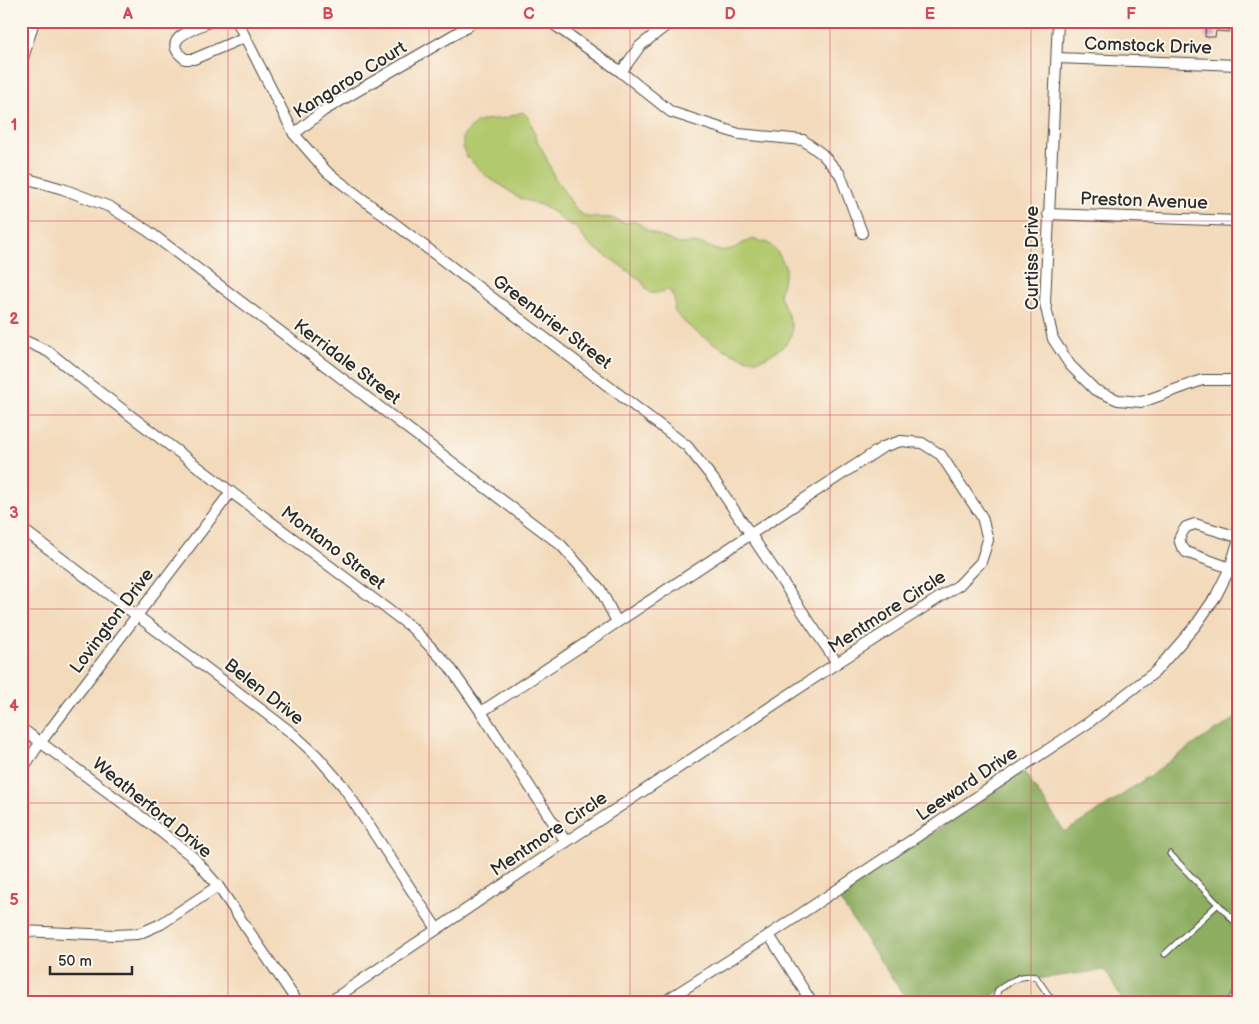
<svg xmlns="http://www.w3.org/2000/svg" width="1259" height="1024" viewBox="0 0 1259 1024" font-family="'Balsamiq Sans',sans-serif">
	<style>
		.green { fill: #b2c96e; stroke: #6e7a4c }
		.forest { fill: #8dad61; stroke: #5c6c46 }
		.building { fill: #d59acc }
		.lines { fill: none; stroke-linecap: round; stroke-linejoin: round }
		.service-casing { stroke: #494541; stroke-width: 7 }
		.minor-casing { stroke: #494541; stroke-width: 12 }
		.tertiary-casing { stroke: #494541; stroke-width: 14 }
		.service { stroke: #fff; stroke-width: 5 }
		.minor { stroke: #fff; stroke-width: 10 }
		.tertiary { stroke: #fff; stroke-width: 12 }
		.grid { fill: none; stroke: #d1495b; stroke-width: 1; stroke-opacity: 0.55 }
		.labels { text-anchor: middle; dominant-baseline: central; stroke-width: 4; stroke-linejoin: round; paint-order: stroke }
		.street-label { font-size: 18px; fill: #2b2b2b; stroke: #fbf7ec }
		.neatline { fill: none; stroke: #d1495b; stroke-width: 2 }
		.grid-label { font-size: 16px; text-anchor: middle; font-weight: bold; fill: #d1495b }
	</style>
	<rect width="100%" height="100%" fill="#fbf7ec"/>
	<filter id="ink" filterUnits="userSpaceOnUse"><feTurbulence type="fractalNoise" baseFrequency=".02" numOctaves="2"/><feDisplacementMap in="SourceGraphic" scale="10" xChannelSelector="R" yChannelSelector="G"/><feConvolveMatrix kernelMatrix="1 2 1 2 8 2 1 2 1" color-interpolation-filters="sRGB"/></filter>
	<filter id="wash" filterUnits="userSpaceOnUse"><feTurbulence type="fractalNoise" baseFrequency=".0096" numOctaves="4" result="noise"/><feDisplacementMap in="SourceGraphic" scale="20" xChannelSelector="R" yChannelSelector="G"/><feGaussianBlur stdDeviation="1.12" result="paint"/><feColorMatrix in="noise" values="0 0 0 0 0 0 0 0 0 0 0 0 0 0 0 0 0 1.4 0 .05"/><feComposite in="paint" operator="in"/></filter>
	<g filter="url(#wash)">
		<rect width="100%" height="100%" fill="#f3dabb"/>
		<!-- green -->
		<path class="green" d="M523,112L529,118L538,143L543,151L555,178L578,212L587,217L611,218L624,223L634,221L640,224L648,231L679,244L690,243L702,244L719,251L733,249L743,243L754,239L768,243L778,253L786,268L782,287L779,292C782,304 793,322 792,332C791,340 784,346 778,350C771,354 763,361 754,360C733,358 684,328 674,310C676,302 674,297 669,290C662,291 658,294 650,293L640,280L617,263L587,243L577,228L564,221L553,212L543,206L517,197L504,187L487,177L466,156L463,147V136L476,123L485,120L506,118L513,115Z"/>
		<!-- forest -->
		<polygon class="forest" points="1238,717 1238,988 1224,1003 1124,1003 1105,970 1013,982 981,1003 909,1003 842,904 838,896 1024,772 1065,832 1111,803 1191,746"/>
		<g id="blocks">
			<!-- building -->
			<polygon class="building" points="1206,21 1230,21 1229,32 1216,31 1215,37 1205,37"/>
		</g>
	</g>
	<g filter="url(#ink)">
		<use href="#blocks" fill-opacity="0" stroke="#494541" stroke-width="1"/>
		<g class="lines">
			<!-- service casing -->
			<g class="service-casing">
				<g id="service">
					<polyline points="1170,854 1238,925"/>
					<polyline points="1165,954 1218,904"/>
					<path d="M996,1003L995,1000L998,990C1012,981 1019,974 1036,977L1054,1003"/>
				</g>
			</g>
			<!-- minor casing -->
			<g class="minor-casing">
				<g id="minor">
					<path d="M211,21C194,29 158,39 185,59H194L245,37"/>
					<polyline points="237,21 294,134 327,172 687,446 714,480 837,663"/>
					<polyline points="549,21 621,72 671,112 739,134 803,140 822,154 840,174 862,233"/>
					<polyline points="1058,21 1045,303 1053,339 1070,365 1095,390 1118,400 1142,402 1202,380 1238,380"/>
					<polyline points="1057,58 1238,65"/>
					<polyline points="21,65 34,21"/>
					<polyline points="621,72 640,46 672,21"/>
					<polyline points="294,134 323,111 467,27 474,21"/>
					<polyline points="21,177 63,189 110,207 148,231 561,545 600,589 617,622"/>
					<polyline points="1048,214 1238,221"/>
					<polyline points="21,339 49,352 85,381 231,492 411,627 449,666 481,712 566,842"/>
					<polyline points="21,528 292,733 317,756 343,786 437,929"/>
					<polyline points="1230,568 1186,552 1181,545 1179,539 1182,533 1186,527 1195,524 1238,537"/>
					<polyline points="21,728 151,824 194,858 218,886 298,1003"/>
					<polyline points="21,771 40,743 231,492"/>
					<polyline points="21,931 114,935 138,934 161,924 218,886"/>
					<polyline points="769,935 812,1003"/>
					<polyline points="328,1003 566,842 837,663 959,585 981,562 988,540 982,517 941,455 922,443 901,441 883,447 481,712"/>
					<polyline points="662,1003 769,935 1088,723 1155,672 1196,625 1216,596 1230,568 1238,542"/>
				</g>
			</g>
			<!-- tertiary casing -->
			<g class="tertiary-casing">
				<polyline id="tertiary" points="1232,1003 1238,996"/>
			</g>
			<!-- service -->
			<use href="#service" class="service"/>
			<!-- minor -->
			<use href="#minor" class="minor"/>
			<!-- tertiary -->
			<use href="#tertiary" class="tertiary"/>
		</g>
	</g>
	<!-- grid -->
	<path class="grid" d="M228,21V1003M429,21V1003M630,21V1003M830,21V1003M1031,21V1003M21,221H1238M21,415H1238M21,609H1238M21,803H1238"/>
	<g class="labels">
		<!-- street labels -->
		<g class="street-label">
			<text transform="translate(1148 46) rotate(2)">Comstock Drive</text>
			<text transform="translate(350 80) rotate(-32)">Kangaroo Court</text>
			<text transform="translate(1144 201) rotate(2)">Preston Avenue</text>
			<text transform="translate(1032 258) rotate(-90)">Curtiss Drive</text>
			<text transform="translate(552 322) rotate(37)">Greenbrier Street</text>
			<text transform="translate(347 362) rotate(37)">Kerridale Street</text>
			<text transform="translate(333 548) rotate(37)">Montano Street</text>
			<text transform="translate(887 612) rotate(-33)">Mentmore Circle</text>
			<text transform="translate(112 621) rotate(-53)">Lovington Drive</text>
			<text transform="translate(264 692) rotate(38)">Belen Drive</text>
			<text transform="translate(967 784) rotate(-34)">Leeward Drive</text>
			<text transform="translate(152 808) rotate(39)">Weatherford Drive</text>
			<text transform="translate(549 834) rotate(-34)">Mentmore Circle</text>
		</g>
	</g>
	<!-- margin -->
	<rect width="1259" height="1024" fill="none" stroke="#fbf7ec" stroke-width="55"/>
	<!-- scale -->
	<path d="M50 966v8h82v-8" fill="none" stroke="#2b2b2b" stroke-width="2.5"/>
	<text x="58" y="966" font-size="15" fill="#2b2b2b" stroke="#fbf7ec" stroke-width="4" paint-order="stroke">50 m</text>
	<rect x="28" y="28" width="1204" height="968" class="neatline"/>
	<g class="grid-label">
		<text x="128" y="19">A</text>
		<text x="328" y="19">B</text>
		<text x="529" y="19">C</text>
		<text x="730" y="19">D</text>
		<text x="930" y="19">E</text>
		<text x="1131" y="19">F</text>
		<text x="14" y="130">1</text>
		<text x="14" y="324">2</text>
		<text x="14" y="518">3</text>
		<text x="14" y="711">4</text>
		<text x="14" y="905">5</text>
	</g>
</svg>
